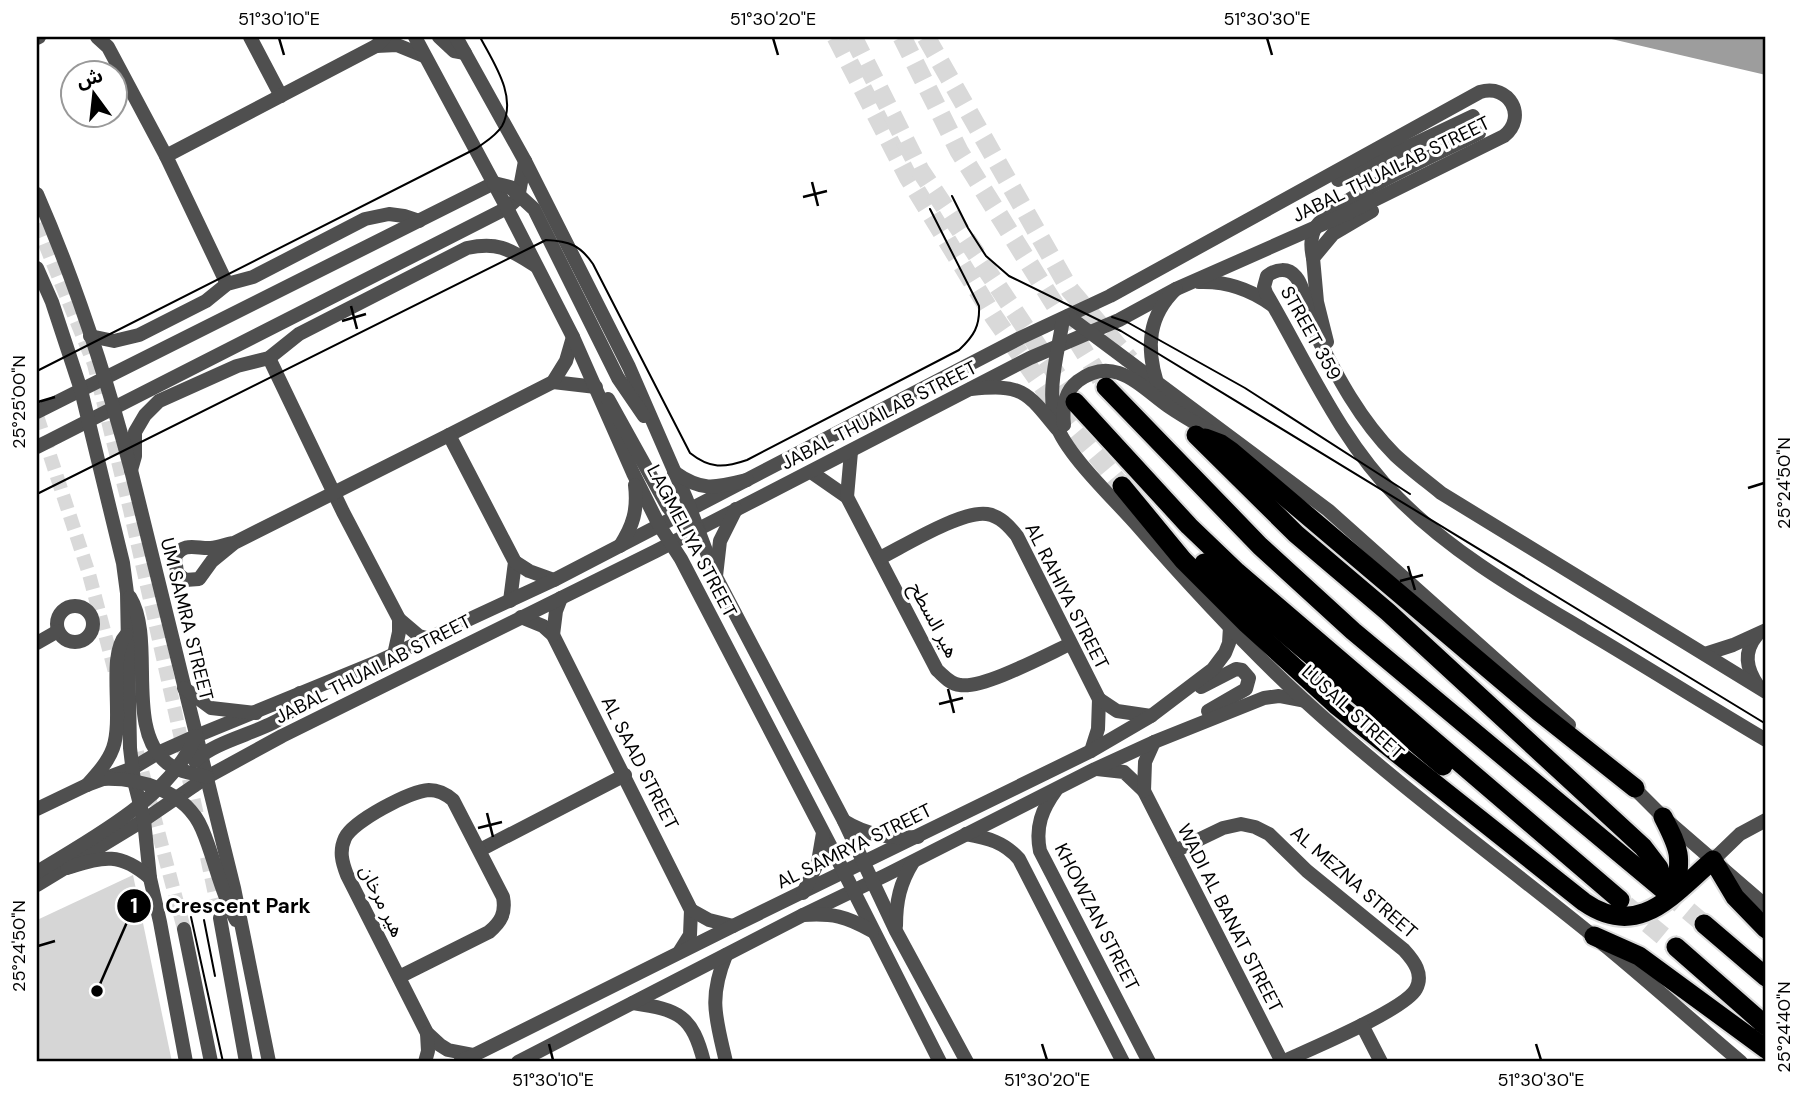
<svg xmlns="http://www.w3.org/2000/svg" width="1803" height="1099" viewBox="0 0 1803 1099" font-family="'DM Sans','Noto Sans Arabic',sans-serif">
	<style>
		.green { fill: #d6d6d6 }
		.water { fill: #9d9d9d }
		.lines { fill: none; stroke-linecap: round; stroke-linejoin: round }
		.tertiary-tunnel { stroke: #d9d9d9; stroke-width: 14; stroke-dasharray: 14 7; stroke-linecap: butt }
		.trunk-tunnel { stroke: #d9d9d9; stroke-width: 19; stroke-dasharray: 19 10; stroke-linecap: butt }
		.trunk-casing { stroke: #dbdbdb; stroke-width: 23 }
		.minor { stroke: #4f4f4f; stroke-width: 14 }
		.tertiary { stroke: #4f4f4f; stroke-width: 14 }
		.trunk { stroke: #000; stroke-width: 19 }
		.tram { stroke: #000; stroke-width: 2 }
		.ticks { fill: none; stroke: #000; stroke-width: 2.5 }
		.labels { text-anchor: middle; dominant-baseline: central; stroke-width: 6; stroke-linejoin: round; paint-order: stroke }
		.street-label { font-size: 19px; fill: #000; stroke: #fff }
		.leader { fill: none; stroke: #000; stroke-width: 2.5 }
		.callout-dot { fill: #000; stroke: #fff; stroke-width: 2.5 }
		.mark-label { font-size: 21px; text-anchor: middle; font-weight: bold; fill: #fff }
		.callout-label { font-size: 21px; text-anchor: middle; font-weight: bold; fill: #000; stroke: #fff; stroke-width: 6; stroke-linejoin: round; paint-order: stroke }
		.neatline { fill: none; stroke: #000; stroke-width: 2.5 }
		.ticks-label { font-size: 18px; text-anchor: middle; fill: #000 }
	</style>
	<rect width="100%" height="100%" fill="#fff"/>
	<!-- green -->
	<polygon class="green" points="133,875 172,1062 37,1062 37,920"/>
	<!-- water -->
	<polygon class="water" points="1603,37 1766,37 1766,75"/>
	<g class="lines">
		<!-- tertiary-tunnel -->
		<g class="tertiary-tunnel">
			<polyline points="37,224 94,364 130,510 184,752"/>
			<polyline points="37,416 89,574 115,672"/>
			<polyline points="137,752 184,929"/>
			<polyline points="189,779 199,824"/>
			<polyline points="207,857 220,918"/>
		</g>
		<!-- trunk-tunnel -->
		<g class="trunk-tunnel">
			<polyline points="836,37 908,177 994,317 1061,413 1122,486"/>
			<polyline points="853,37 920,170 1075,402"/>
			<polyline points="902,37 959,151 1106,387"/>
			<polyline points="926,37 1070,290 1130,360"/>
			<polyline points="1666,892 1704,924"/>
			<polyline points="1626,905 1676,947"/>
		</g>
		<!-- trunk casing -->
		<g class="trunk-casing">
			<g id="trunk">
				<polyline points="1106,387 1260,546 1353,631 1666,892"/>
				<polyline points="1075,402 1189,526 1237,572 1620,900"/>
				<polyline points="1196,435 1296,534 1388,612 1643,847 1659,868 1666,891"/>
				<polyline points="1205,438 1221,444 1231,451 1538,711 1635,788"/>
				<path d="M1122,486L1183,560L1247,624L1336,705L1584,902C1639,940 1672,895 1713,860L1735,897L1766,929"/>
				<polyline points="1204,563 1245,600 1443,766"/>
				<path d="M1663,817C1680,850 1682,856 1675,893"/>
				<polyline points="1704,924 1766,977"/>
				<polyline points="1594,936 1639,956 1766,1049"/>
				<polyline points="1676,947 1766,1026"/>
			</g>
		</g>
		<!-- minor -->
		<g class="minor">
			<polyline points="97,37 108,47 166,156 227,284"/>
			<polyline points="250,37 281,96"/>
			<polyline points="376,46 397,45 424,56"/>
			<polyline points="166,156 376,46 385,37"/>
			<polyline points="1338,180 1473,116"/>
			<path d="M1313,258C1311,249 1310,236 1316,227C1334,199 1444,151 1479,133"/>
			<path d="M1199,282C1225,281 1250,289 1272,305"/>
			<polyline points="90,336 114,341 139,335 206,301 227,284 253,277 365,219 389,214 404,216 419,221"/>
			<polyline points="1327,342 1317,302 1313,258 1333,234 1372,211"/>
			<polyline points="269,358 343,512 399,619 419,636 430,639"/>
			<polyline points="553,382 596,387"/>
			<polyline points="37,412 494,183"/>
			<polyline points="449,435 553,382 566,361 573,337"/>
			<polyline points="37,447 507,208 518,198 525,161"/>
			<path d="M131,470L135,456V432L145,415L159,401L237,366L269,358L299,334L467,248C499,241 510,250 536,266"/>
			<path d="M811,472L847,497L937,670C944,676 950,684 960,685C983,689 1046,655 1070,644"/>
			<polyline points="847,497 851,452"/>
			<path d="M234,543C227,544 219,547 211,548C197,549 184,541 175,557L177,573L185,580L199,579L212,561L234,543L449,435L515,562L510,601"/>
			<path d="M880,558C904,546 962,510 987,514C1000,516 1009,526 1017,536L1099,699L1098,729L1091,751"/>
			<polyline points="515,562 529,571 554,580"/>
			<circle cx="75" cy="624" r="18"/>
			<polyline points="521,617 543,626 553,635 691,910 690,935 680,951"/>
			<polyline points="553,635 556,611 561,598"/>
			<path d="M1757,635C1743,652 1746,668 1758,686"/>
			<polyline points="37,643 58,631"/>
			<polyline points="1705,654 1733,645 1766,630"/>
			<polyline points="394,655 399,632 399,619"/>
			<polyline points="1201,687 1236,669 1242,670 1249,678 1246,689 1208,711"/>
			<path d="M1766,692L1441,493C1425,480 1409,468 1395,455C1360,420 1337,376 1315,333C1307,317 1306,289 1296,277C1288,267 1276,269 1267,276L1264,287L1266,293C1307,363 1340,440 1398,498C1451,552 1519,591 1584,630C1645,666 1705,704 1766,740"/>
			<polyline points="1099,699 1117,711 1151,716"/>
			<polyline points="1097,769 1124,772 1144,791 1282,1062"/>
			<path d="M1056,790C1042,809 1035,827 1040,851L1149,1062"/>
			<polyline points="1144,791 1145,762 1154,742"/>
			<path d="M37,809L87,785L133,768L158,753L196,736L377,662L554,580L1020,338L1110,296L1480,92C1509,83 1528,117 1504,136L1348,213L1176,289L1119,320L1030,358L656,551L282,736L207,777L144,820L37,885"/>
			<path d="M966,834C988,838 1004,842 1019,859L1123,1062"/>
			<polyline points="480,850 625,775"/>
			<path d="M1175,851L1223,828L1241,824L1255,827L1269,834L1307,871L1404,950C1414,961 1424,974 1416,989C1405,1010 1308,1050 1282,1062"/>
			<polyline points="1713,860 1740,834 1766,820"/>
			<polyline points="691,910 709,920 733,926"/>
			<path d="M726,955C708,999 716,1018 726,1062"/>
			<path d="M399,977L489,932C501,922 506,913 503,897L453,800C446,794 439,790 429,790C410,791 353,821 345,838C339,851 342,862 347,875L427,1033L440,1045L448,1050L474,1055"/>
			<path d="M633,1003C679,1010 692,1015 704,1062"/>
			<polyline points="1362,1025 1381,1062"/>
			<polyline points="425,1062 428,1051 427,1033"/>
			<polyline points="460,1062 733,926 1091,751 1151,716 1213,669 1225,653 1229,643 1230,627"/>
			<polyline points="518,1062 803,915 886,875 1095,769 1154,742 1264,698 1279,696 1305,701"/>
		</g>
		<!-- tertiary -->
		<g class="tertiary">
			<polyline points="415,37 507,208 573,337 633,473 659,525 681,559 844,872 940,1062"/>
			<polyline points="439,37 454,51 465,53"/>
			<polyline points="456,37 525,161 629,367 686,498 716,577 844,821 896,931 967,1062"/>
			<polyline points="37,38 39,37"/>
			<polyline points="494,183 510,187 534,209 618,378 644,416"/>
			<path d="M37,194C76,283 106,376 131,470L234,888L269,1062"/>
			<polyline points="37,268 52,302 81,390 123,563 127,593 130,748 134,781 144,820 150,878 160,922 186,1062"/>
			<polyline points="1068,316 1328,510 1569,725"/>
			<path d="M1063,319C1058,353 1046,390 1056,424C1066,454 1113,498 1135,523C1189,585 1245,646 1306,702C1397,785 1497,858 1592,935C1643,976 1691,1020 1741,1062"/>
			<path d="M1157,383C1146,347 1148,316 1176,289"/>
			<path d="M971,389C1021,384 1026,390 1057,429"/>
			<polyline points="608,399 668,507 678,520 697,529"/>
			<path d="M1064,425C1062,408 1064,392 1078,381C1114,354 1140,386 1168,406C1181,415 1195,423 1209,431"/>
			<path d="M674,472C702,492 715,488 747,480"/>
			<path d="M620,546C633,526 638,510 635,485"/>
			<polyline points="716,576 720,541 736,509"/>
			<path d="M130,597C156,640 124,729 167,763C178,772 194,773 207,777"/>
			<polyline points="184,688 211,708 256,713"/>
			<path d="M195,761C219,737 275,731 293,708C296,704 298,698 300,693"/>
			<path d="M101,779C139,777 186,791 202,829C215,859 220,891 236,920"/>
			<polyline points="1629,783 1663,817 1766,906"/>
			<path d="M87,785C97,774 108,762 113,748C124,717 107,655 126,635"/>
			<path d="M844,821C868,836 890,838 918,837"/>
			<path d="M67,868C103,857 119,851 150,878"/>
			<path d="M37,872C92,838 170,798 196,736"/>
			<polyline points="803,893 818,862 823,833"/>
			<path d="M803,915C832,913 846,916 872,931"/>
			<polyline points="220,918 246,1062"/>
			<path d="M896,926C896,901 900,883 913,862"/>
			<polyline points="184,929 211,1062"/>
		</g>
		<!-- trunk -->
		<use href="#trunk" class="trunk"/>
		<!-- tram -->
		<g class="tram">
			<polyline points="952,196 968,228 986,256 1009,276 1121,331 1766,724"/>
			<polyline points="1112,317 1127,322 1245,388 1410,494"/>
			<path d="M37,371L477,148C485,142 496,136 502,126C518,97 493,62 480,37"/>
			<path d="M37,494L546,240C569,241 580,245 593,264L690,453C710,469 724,468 747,460L959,350C974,336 980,326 979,306L930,209"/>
			<polyline points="191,917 223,1062"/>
			<polyline points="204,920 215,976"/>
		</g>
	</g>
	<!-- ticks -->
	<path class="ticks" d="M279,38L284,55M773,38L778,55M1267,38L1272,55M812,182L818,206M803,197L827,191M351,306L357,329M342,321L366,314M38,402L55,397M1748,488L1764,483M1408,566L1415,590M1400,581L1423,575M948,689L954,713M939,704L963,698M487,813L493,837M478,828L502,822M38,946L55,941M1748,1032L1764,1027M549,1044L553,1060M1042,1044L1047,1060M1536,1044L1541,1060"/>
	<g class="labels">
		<!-- street labels -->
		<g class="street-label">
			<text transform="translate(1391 169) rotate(-26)">JABAL THUAILAB STREET</text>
			<text transform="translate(1311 333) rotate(61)">STREET 359</text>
			<text transform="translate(879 415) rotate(-27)">JABAL THUAILAB STREET</text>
			<text transform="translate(692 541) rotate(62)">LAGMELIYA STREET</text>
			<text transform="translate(1067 596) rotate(63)">AL RAHIYA STREET</text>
			<text transform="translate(187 619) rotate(76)">UM SAMRA STREET</text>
			<text transform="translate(934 620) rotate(62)">هير السطح</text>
			<text transform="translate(373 669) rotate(-27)">JABAL THUAILAB STREET</text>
			<text transform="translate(1353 712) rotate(42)">LUSAIL STREET</text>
			<text transform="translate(640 763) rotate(63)">AL SAAD STREET</text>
			<text transform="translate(854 846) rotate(-26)">AL SAMRYA STREET</text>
			<text transform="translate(1354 882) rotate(41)">AL MEZNA STREET</text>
			<text transform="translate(382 901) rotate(64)">هير مرخان</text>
			<text transform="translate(1097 917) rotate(63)">KHOWZAN STREET</text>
			<text transform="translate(1230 918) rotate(63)">WADI AL BANAT STREET</text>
		</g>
	</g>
	<!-- callouts -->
	<path class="leader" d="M97 991L134 906"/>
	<g class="callout-dot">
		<circle cx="97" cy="991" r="7"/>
		<circle cx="134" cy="906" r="18"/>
	</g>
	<g class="mark-label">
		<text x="134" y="913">1</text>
	</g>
	<g class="callout-label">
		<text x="238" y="913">Crescent Park</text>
	</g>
	<!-- border -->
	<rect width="1803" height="1099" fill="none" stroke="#ffffff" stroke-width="77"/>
	<!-- north arrow -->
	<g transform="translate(94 94) rotate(345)"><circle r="33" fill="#ffffff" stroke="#999999" stroke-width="2"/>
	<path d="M0-5L12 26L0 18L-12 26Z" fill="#000000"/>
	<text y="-10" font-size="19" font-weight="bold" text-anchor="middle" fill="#000000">ش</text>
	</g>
	<rect x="38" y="38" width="1726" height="1022" class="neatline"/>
	<g class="ticks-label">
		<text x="279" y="25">51°30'10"E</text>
		<text x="773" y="25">51°30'20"E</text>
		<text x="1267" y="25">51°30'30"E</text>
		<text transform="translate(19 402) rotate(-90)" y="6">25°25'00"N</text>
		<text transform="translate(1784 483) rotate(-90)" y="6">25°24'50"N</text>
		<text transform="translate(19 946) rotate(-90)" y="6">25°24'50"N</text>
		<text transform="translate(1784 1027) rotate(-90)" y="6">25°24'40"N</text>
		<text x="553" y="1086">51°30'10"E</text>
		<text x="1047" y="1086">51°30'20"E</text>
		<text x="1541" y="1086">51°30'30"E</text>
	</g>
</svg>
